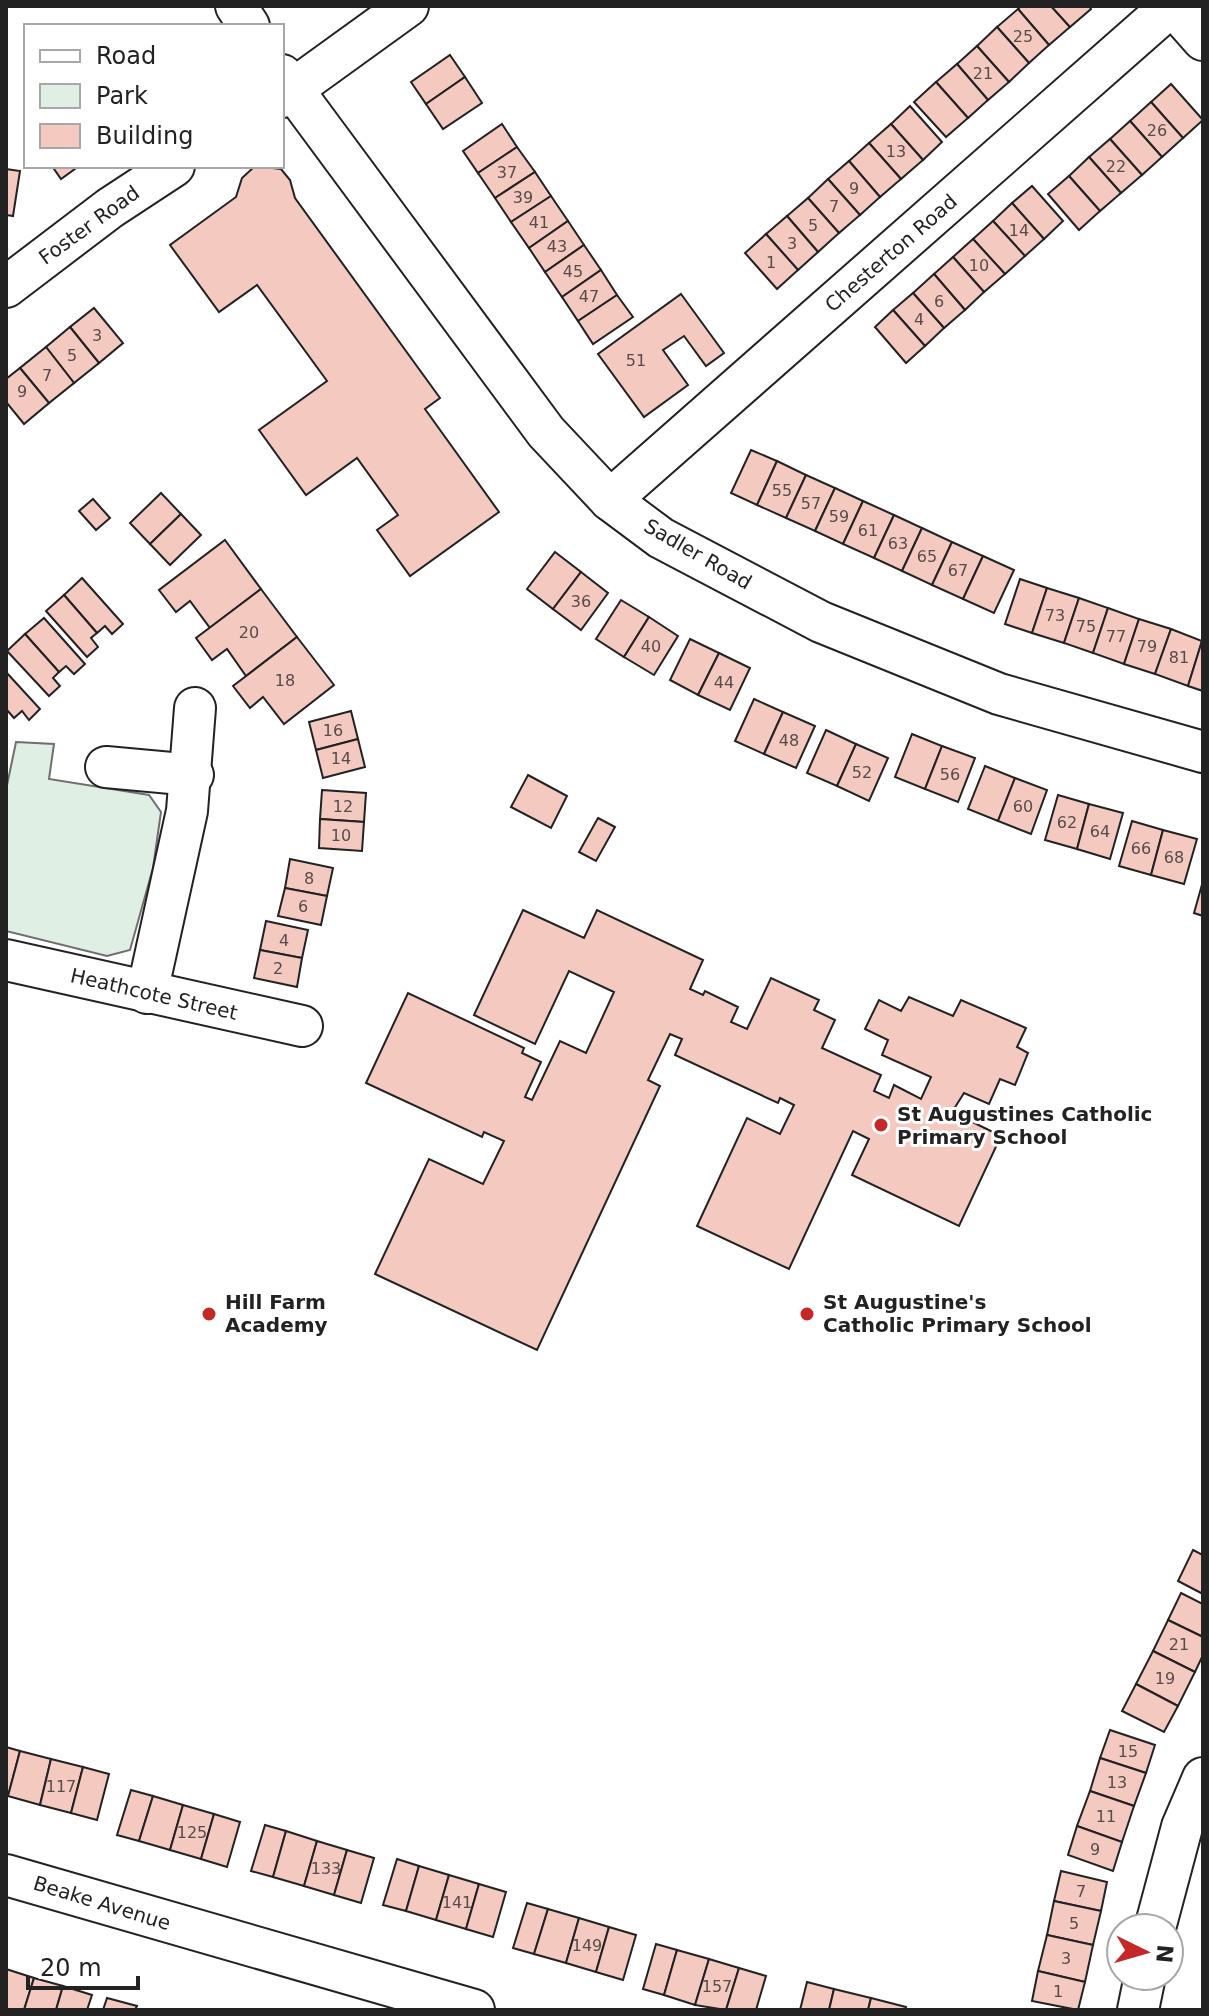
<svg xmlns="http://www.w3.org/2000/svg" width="1209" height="2016" viewBox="0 0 1209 2016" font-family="'DejaVu Sans',sans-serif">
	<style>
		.green { fill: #e0efe3; stroke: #6f6f6f; stroke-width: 2 }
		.building { fill: #f3c9c0; stroke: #222; stroke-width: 2 }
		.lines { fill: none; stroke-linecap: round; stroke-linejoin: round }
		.minor-casing { stroke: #222; stroke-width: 44 }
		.minor { stroke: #fff; stroke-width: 40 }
		.poi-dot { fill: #c62828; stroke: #fff; stroke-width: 3 }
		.labels { text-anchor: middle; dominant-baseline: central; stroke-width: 6; stroke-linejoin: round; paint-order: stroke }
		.number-label { font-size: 16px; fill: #564c4a }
		.street-label { font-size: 20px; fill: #222; stroke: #fff }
		.poi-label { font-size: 20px; font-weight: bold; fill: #222; stroke: #fff; text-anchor: start }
	</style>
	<rect width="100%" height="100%" fill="#fff"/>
	<!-- green -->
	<polygon class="green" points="16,742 54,744 49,779 149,795 161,812 153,868 130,950 107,956 6,931 6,790"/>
	<!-- building -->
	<g class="building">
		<polygon points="1021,6 1051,6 1070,27 1049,45 1018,9"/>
		<polygon points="1051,6 1089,6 1091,9 1070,27"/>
		<polygon points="1018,9 1049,45 1029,63 997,27"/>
		<polygon points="997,27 1029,63 1009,82 977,46"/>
		<polygon points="977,46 1009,82 988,100 957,64"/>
		<polygon points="450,55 465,77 426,104 411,82"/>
		<polygon points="957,64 988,100 968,118 936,82"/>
		<polygon points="465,77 482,103 443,129 426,104"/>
		<polygon points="936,82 968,118 946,137 914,102"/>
		<polygon points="1171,84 1203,120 1183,138 1151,102"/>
		<polygon points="1151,102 1183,138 1162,157 1130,121"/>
		<polygon points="910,106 942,142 923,160 891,124"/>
		<polygon points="1130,121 1162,157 1142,175 1110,139"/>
		<polygon points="502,124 517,147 478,173 463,151"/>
		<polygon points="891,124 923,160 901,179 869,143"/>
		<polygon points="1110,139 1142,175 1121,193 1089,157"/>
		<polygon points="869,143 901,179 880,197 849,161"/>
		<polygon points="517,147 535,172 495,198 478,173"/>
		<polygon points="1089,157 1121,193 1100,211 1069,176"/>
		<polygon points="849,161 880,197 860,215 828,179"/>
		<polygon points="52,166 79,166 61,179"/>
		<polygon points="255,166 281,169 290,180 295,198 440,398 425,409 499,512 410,576 377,530 398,515 357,458 306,495 259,430 327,381 257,285 219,312 170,245 236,197 242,178"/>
		<polygon points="6,169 20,171 13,216 6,215"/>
		<polygon points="535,172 551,196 511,222 495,198"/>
		<polygon points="1069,176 1100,211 1079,230 1048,194"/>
		<polygon points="828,179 860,215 839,233 808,198"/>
		<polygon points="1032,186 1063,221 1044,239 1012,203"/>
		<polygon points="551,196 568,221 529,248 511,222"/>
		<polygon points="808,198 839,233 818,252 787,216"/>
		<polygon points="1012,203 1044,239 1025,256 993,221"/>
		<polygon points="787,216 818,252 798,270 766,234"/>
		<polygon points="568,221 584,245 545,272 529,248"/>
		<polygon points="993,221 1025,256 1005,274 973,239"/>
		<polygon points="766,234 798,270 777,289 745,253"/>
		<polygon points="973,239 1005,274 984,292 953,257"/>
		<polygon points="584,245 601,270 562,297 545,272"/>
		<polygon points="953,257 984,292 965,310 934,274"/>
		<polygon points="601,270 617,295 578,321 562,297"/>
		<polygon points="934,274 965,310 944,328 913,293"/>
		<polygon points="913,293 944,328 925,346 893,310"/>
		<polygon points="681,294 724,353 706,366 684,336 663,350 688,385 644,417 598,354"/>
		<polygon points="617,295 633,317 593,344 578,321"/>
		<polygon points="94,308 123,343 99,363 70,327"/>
		<polygon points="893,310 925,346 906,363 875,327"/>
		<polygon points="70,327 99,363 74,383 46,347"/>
		<polygon points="46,347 74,383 49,403 20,368"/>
		<polygon points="20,368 49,403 24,424 6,402 6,379"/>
		<polygon points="751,450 777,461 757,505 731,493"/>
		<polygon points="777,461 806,475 786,518 757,505"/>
		<polygon points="806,475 835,488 815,531 786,518"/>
		<polygon points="835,488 863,501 843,544 815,531"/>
		<polygon points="161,493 181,514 150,544 130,523"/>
		<polygon points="93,499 110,518 96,530 79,511"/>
		<polygon points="863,501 894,515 874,558 843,544"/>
		<polygon points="181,514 201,535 170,565 150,544"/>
		<polygon points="894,515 922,528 902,571 874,558"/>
		<polygon points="922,528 952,542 932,585 902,571"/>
		<polygon points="225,540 261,589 210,628 190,601 176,612 159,590"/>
		<polygon points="952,542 983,556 963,599 932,585"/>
		<polygon points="555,552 581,572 553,609 527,589"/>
		<polygon points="983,556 1014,570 994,613 963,599"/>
		<polygon points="581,572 608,593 581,630 553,609"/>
		<polygon points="82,578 123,624 112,634 105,626 97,633 64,595"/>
		<polygon points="1020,579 1047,588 1032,633 1005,624"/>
		<polygon points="1047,588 1079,598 1064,643 1032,633"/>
		<polygon points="261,589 297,637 246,676 227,649 212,660 196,638"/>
		<polygon points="64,595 97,633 91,638 98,647 87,657 46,611"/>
		<polygon points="1079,598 1108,608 1093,653 1064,643"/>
		<polygon points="621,600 649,617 624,657 596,639"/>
		<polygon points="1108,608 1139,619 1124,664 1093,653"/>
		<polygon points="649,617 678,636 654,675 624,657"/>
		<polygon points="44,618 85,664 74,674 66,666 59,672 25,634"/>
		<polygon points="1139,619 1171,629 1155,674 1124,664"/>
		<polygon points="1171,629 1202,641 1188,686 1155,674"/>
		<polygon points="25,634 59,672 53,678 60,686 49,696 7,651"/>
		<polygon points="297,637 334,685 284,724 263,697 250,708 233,686"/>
		<polygon points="690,639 719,653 698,695 670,680"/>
		<polygon points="1202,641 1203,641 1203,691 1188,686"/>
		<polygon points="719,653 750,668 730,710 698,695"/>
		<polygon points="6,672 40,709 29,720 22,711 14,718 6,709"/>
		<polygon points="754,699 783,712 764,754 735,741"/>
		<polygon points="351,711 358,739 316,750 309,722"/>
		<polygon points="783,712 815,726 796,768 764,754"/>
		<polygon points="826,730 856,744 837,786 807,773"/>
		<polygon points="912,734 942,746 925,789 895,777"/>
		<polygon points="358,739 365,767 323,778 316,750"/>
		<polygon points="856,744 888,758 869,801 837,786"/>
		<polygon points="942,746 975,758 958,802 925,789"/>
		<polygon points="985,766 1015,778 998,821 968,809"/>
		<polygon points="528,775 567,796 551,828 511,807"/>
		<polygon points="1015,778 1047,790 1031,834 998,821"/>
		<polygon points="322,790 366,793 364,822 320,819"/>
		<polygon points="1058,795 1089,804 1077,849 1045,840"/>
		<polygon points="1089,804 1123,813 1110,859 1077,849"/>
		<polygon points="598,818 615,827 596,861 579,852"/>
		<polygon points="320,819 364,822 362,851 319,848"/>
		<polygon points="1132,821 1163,830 1151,875 1119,866"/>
		<polygon points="1163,830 1197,839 1184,884 1151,875"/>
		<polygon points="290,859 333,868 327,896 285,888"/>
		<polygon points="1203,881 1203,916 1194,913"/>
		<polygon points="285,888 327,896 321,925 278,916"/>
		<polygon points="523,910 584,938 597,910 703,960 690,989 703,995 705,991 738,1007 731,1022 747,1029 771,978 819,1000 814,1010 835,1020 822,1048 881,1075 874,1091 889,1098 894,1085 921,1099 931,1077 882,1055 888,1040 865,1029 879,1000 901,1011 909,997 953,1016 961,1000 1026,1028 1017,1047 1028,1053 1015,1085 1000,1079 989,1104 964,1093 952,1112 1001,1136 959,1226 852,1175 869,1139 853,1131 789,1269 697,1226 747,1118 780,1134 794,1105 780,1098 778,1103 675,1055 682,1039 670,1034 648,1080 660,1086 537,1350 375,1274 429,1159 483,1184 504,1141 484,1132 482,1137 366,1083 408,993 524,1048 522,1053 541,1062 525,1097 532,1100 560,1041 586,1053 614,992 569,971 535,1044 474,1015"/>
		<polygon points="266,921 308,930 302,958 260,950"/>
		<polygon points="260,950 302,958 297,987 254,978"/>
		<polygon points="1193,1550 1203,1555 1203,1594 1178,1581"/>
		<polygon points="1181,1593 1203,1604 1203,1637 1168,1620"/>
		<polygon points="1168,1620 1203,1637 1203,1655 1195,1672 1153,1651"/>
		<polygon points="1153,1651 1195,1672 1178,1706 1136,1684"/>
		<polygon points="1136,1684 1178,1706 1164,1732 1122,1711"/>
		<polygon points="1110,1730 1155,1745 1146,1773 1100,1758"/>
		<polygon points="6,1747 20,1751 8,1796 6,1796"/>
		<polygon points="20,1751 51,1759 40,1805 8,1796"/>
		<polygon points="1100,1758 1146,1773 1134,1806 1090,1791"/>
		<polygon points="51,1759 83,1767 71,1813 40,1805"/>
		<polygon points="83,1767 109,1774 97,1820 71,1813"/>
		<polygon points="131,1790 153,1796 139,1841 117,1835"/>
		<polygon points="1090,1791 1134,1806 1122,1842 1077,1826"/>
		<polygon points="153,1796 183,1805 170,1850 139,1841"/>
		<polygon points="183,1805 214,1814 201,1859 170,1850"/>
		<polygon points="214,1814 240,1822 227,1867 201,1859"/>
		<polygon points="265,1825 286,1831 273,1877 251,1871"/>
		<polygon points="1077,1826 1122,1842 1113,1871 1068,1855"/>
		<polygon points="286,1831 317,1841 304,1886 273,1877"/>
		<polygon points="317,1841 347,1850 334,1895 304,1886"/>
		<polygon points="347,1850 374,1858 361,1903 334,1895"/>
		<polygon points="397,1859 419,1866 406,1911 383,1905"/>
		<polygon points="419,1866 449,1875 436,1920 406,1911"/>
		<polygon points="1061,1871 1107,1882 1101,1911 1054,1901"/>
		<polygon points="449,1875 479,1884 466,1929 436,1920"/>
		<polygon points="479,1884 506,1892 493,1937 466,1929"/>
		<polygon points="1054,1901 1101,1911 1093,1945 1047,1935"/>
		<polygon points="527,1903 548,1909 534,1954 513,1948"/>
		<polygon points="548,1909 579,1918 566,1963 534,1954"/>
		<polygon points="579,1918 609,1927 596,1972 566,1963"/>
		<polygon points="609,1927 636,1935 623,1980 596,1972"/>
		<polygon points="1047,1935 1093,1945 1085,1982 1038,1971"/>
		<polygon points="656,1944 677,1950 664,1995 643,1989"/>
		<polygon points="677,1950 709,1959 695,2005 664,1995"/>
		<polygon points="709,1959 739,1968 726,2010 695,2005"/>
		<polygon points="739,1968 766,1976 756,2010 726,2010"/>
		<polygon points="6,1969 34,1978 24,2010 6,2010"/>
		<polygon points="1038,1971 1085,1982 1078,2010 1032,2001"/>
		<polygon points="34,1978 63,1986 56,2010 24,2010"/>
		<polygon points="807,1982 834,1989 829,2010 800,2010"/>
		<polygon points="63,1986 92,1995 87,2010 56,2010"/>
		<polygon points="834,1989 871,1998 868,2010 829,2010"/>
		<polygon points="107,1998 137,2006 135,2010 103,2010"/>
		<polygon points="871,1998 906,2007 905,2010 868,2010"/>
	</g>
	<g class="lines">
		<!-- minor casing -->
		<g class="minor-casing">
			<g id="minor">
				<polyline points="236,6 249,26"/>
				<polyline points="1173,6 1203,40"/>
				<polyline points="282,75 546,432 610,500 661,538 821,622 999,694 1203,752"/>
				<polyline points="282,97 408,6"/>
				<polyline points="6,287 110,208 174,166"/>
				<polyline points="610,500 1171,6"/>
				<polyline points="106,767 193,775"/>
				<polyline points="6,960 302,1026"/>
				<polyline points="147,993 187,811 195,708"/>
				<polyline points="6,1875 474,2010"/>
				<polyline points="1155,1928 1182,1827 1203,1778"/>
				<polyline points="1138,2010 1145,1976"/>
			</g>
		</g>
		<!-- minor -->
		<use href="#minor" class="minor"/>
	</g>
	<!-- markers -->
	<g class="poi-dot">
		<circle cx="881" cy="1125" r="8"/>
		<circle cx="209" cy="1314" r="8"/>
		<circle cx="807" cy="1314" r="8"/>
	</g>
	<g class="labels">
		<!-- number labels -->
		<g class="number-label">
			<text x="1023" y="36">25</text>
			<text x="983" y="73">21</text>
			<text x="1157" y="130">26</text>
			<text x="896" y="151">13</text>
			<text x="1116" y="166">22</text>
			<text x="507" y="172">37</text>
			<text x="854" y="188">9</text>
			<text x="523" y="197">39</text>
			<text x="834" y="206">7</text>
			<text x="539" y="222">41</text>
			<text x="813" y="225">5</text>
			<text x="1019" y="230">14</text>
			<text x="792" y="243">3</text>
			<text x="557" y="246">43</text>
			<text x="771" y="262">1</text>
			<text x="979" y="265">10</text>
			<text x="573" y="271">45</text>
			<text x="589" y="296">47</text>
			<text x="939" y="301">6</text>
			<text x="919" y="319">4</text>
			<text x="97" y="335">3</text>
			<text x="72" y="355">5</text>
			<text x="636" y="360">51</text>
			<text x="47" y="375">7</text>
			<text x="22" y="391">9</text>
			<text x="782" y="490">55</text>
			<text x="811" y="503">57</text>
			<text x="839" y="516">59</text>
			<text x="868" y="530">61</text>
			<text x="898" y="543">63</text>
			<text x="927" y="556">65</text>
			<text x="958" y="570">67</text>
			<text x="581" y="601">36</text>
			<text x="1055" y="615">73</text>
			<text x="1086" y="626">75</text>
			<text x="249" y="632">20</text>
			<text x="1116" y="636">77</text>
			<text x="651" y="646">40</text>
			<text x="1147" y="646">79</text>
			<text x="1179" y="657">81</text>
			<text x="285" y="680">18</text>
			<text x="724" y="682">44</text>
			<text x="333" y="730">16</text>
			<text x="789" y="740">48</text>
			<text x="341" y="758">14</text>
			<text x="862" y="772">52</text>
			<text x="950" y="774">56</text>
			<text x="343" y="806">12</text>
			<text x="1023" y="806">60</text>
			<text x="1067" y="822">62</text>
			<text x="1100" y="831">64</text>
			<text x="341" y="835">10</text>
			<text x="1141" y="848">66</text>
			<text x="1174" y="857">68</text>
			<text x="309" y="878">8</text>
			<text x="303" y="906">6</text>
			<text x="284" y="940">4</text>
			<text x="278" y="968">2</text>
			<text x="1179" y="1644">21</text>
			<text x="1165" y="1678">19</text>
			<text x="1128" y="1751">15</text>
			<text x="1117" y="1782">13</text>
			<text x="61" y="1786">117</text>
			<text x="1106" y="1816">11</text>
			<text x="192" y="1832">125</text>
			<text x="1095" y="1849">9</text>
			<text x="326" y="1868">133</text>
			<text x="1081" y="1891">7</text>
			<text x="457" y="1902">141</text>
			<text x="1074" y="1923">5</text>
			<text x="587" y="1945">149</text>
			<text x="1066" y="1958">3</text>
			<text x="717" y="1986">157</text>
			<text x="1058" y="1991">1</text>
		</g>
		<!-- street labels -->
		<g class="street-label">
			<text transform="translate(89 225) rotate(-36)">Foster Road</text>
			<text transform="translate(891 253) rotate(-41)">Chesterton Road</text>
			<text transform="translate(698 554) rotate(30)">Sadler Road</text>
			<text transform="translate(154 994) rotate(13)">Heathcote Street</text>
			<text transform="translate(102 1903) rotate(17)">Beake Avenue</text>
		</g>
		<!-- poi labels -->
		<g class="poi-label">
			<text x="897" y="1114">St Augustines Catholic<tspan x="897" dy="23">Primary School</tspan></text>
			<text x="225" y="1302">Hill Farm<tspan x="225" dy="23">Academy</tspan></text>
			<text x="823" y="1302">St Augustine's<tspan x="823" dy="23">Catholic Primary School</tspan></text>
		</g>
	</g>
	<!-- border -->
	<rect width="1209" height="2016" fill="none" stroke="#222222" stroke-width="16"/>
	<!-- legend -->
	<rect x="24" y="24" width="260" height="144" fill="#ffffff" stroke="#a7a7a7" stroke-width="2"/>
	<rect x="40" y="50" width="40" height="12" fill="#ffffff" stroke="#a7a7a7" stroke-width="2"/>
	<text x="96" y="64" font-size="24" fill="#222222">Road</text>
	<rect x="40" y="84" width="40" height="24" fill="#e0efe3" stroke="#a7a7a7" stroke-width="2"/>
	<text x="96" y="104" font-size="24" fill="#222222">Park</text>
	<rect x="40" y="124" width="40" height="24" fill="#f3c9c0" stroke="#a7a7a7" stroke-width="2"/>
	<text x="96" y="144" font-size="24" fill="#222222">Building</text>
	<!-- north arrow -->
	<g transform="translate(1145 1952) rotate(95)"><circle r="38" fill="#ffffff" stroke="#a7a7a7" stroke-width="2"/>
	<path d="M0-6L14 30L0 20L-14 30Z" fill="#c62828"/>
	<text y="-12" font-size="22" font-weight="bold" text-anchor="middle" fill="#222222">N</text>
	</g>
	<!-- scale -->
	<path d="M28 1976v12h110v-12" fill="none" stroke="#222222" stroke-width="4"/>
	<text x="40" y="1976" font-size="24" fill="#222222" stroke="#ffffff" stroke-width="6" paint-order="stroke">20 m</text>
</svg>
